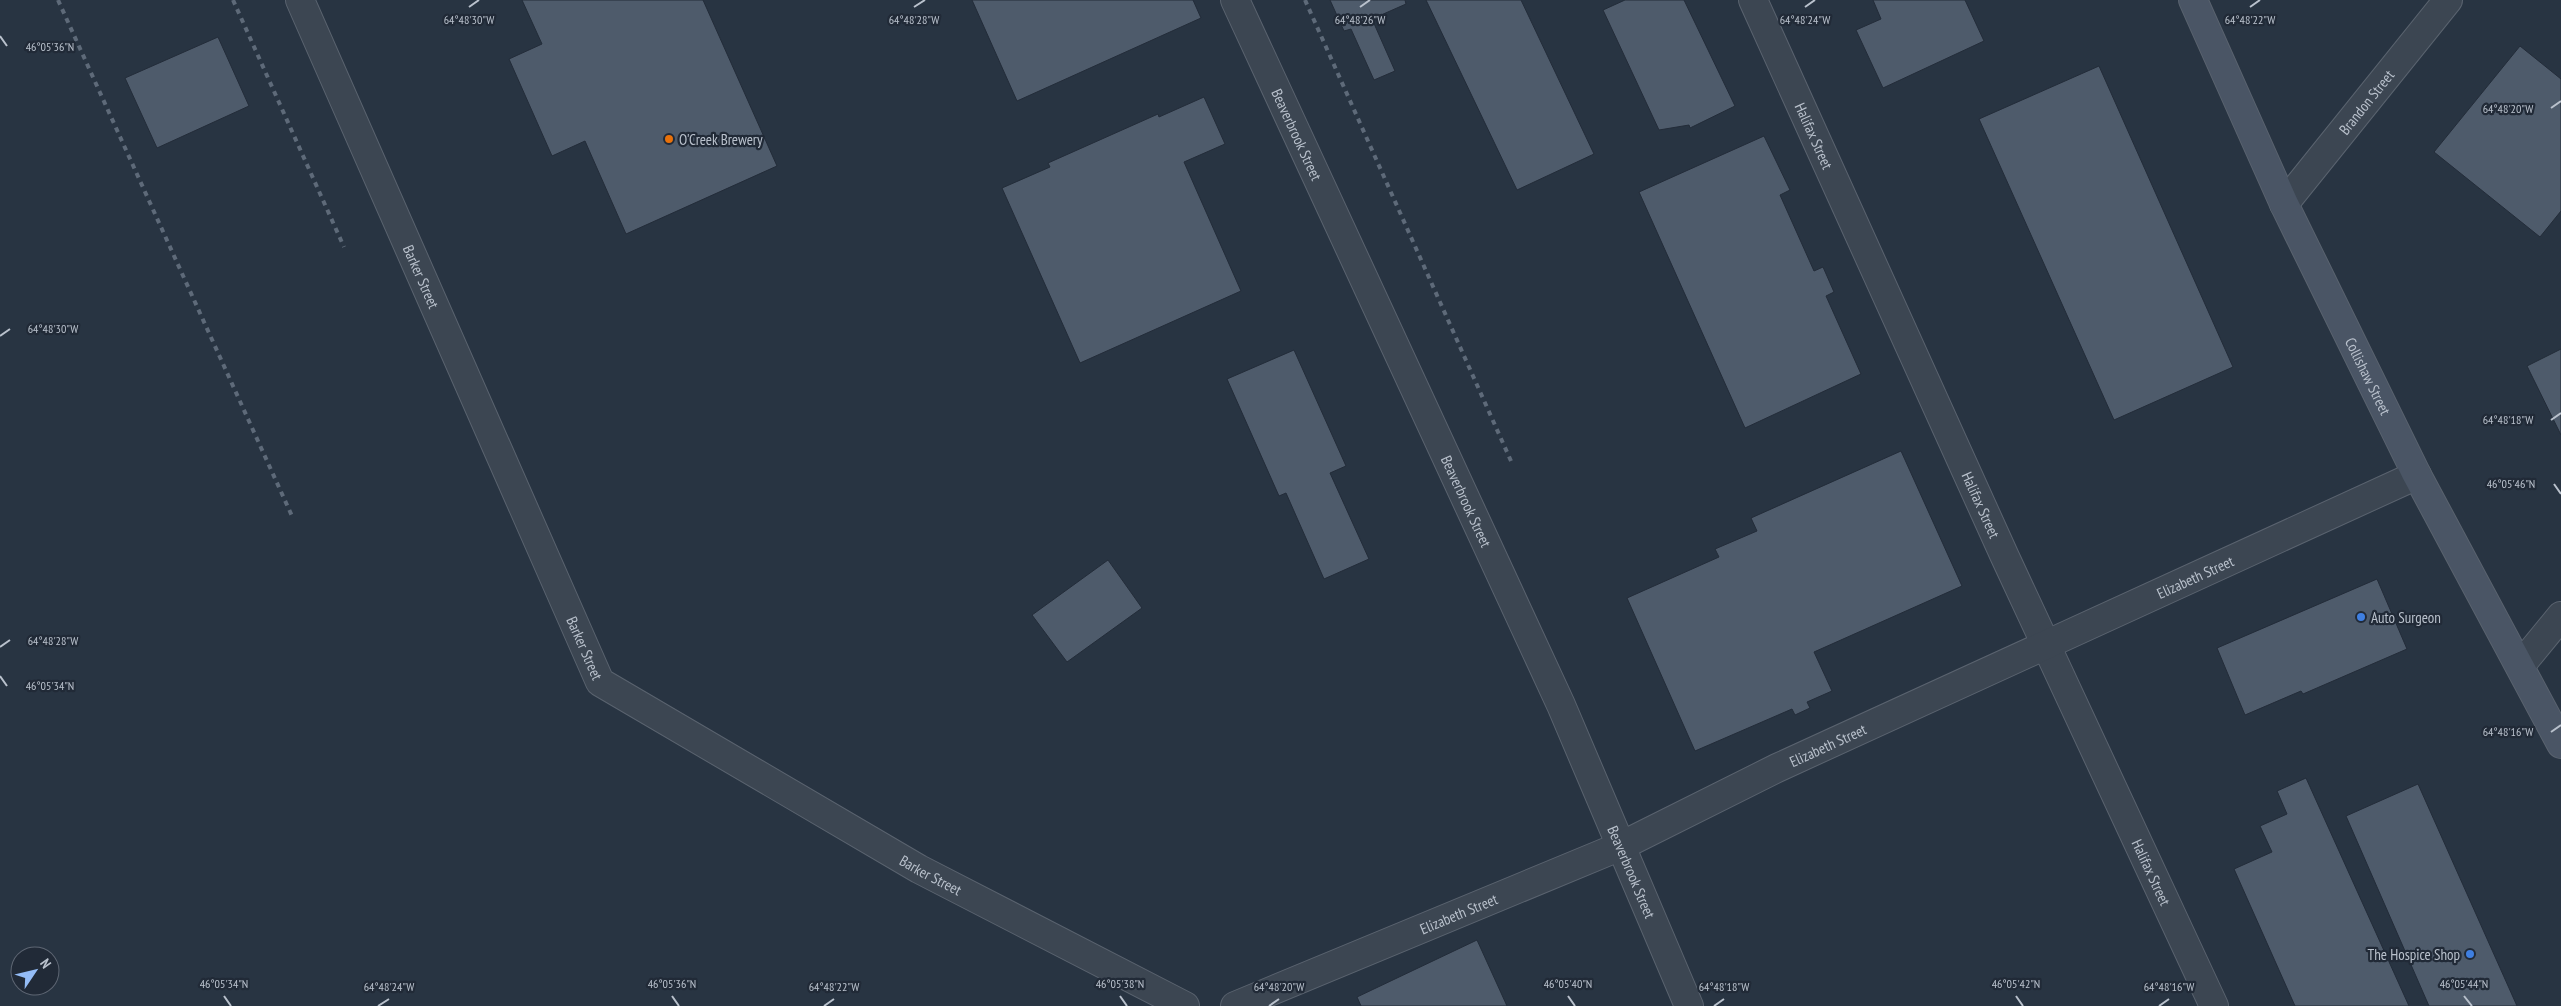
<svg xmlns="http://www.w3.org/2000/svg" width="2561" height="1006" viewBox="0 0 2561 1006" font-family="'PT Sans Narrow',sans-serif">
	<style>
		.building { fill: #4e5b6b; stroke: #232c39 }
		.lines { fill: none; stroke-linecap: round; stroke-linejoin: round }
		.street-casing { stroke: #5a636f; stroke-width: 30 }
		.secondary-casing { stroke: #5a636f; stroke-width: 30 }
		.street { stroke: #3c4652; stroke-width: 28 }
		.secondary { stroke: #4a5565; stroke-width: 28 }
		.rail { stroke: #5e6a79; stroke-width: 4; stroke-dasharray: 5 5; stroke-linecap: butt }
		.ticks { fill: none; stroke: #b9c1cc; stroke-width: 2 }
		.food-dot { fill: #e8710a; stroke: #212a37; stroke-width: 2 }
		.shop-dot { fill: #3f7fe0; stroke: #212a37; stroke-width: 2 }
		.labels { text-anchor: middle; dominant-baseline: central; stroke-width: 4.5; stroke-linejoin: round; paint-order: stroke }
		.street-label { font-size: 15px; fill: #b9c1cc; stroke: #212a37 }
		.poi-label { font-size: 15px; fill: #b9c1cc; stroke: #212a37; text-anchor: start }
		.ticks-label { font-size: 12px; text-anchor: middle; fill: #b9c1cc; stroke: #212a37; stroke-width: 4.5; stroke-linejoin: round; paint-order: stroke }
	</style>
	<rect width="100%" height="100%" fill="#283442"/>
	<!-- building -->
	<g class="building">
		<polygon points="522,0 703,0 777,166 626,234 585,141 552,156 509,59 542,44"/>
		<polygon points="972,0 1193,0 1201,18 1017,101"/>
		<polygon points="1330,0 1405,0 1406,4 1372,19 1395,71 1374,80 1351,29 1344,31"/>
		<polygon points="1426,0 1521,0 1594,154 1517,190"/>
		<polygon points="1625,0 1684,0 1735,106 1690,128 1689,125 1659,130 1603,10"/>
		<polygon points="1873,0 1965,0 1984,41 1883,88 1856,30 1881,19"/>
		<polygon points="218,37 249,106 157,148 125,78"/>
		<polygon points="2520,46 2561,79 2561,211 2540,237 2434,152"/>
		<polygon points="2099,66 2233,367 2114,420 1979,119"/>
		<polygon points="1204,97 1225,144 1184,162 1241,291 1080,363 1002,188 1050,167 1048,163 1158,114 1159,117"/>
		<polygon points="1764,136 1790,190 1780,195 1814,271 1823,267 1834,292 1826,296 1861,374 1745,428 1639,192"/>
		<polygon points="2561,349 2561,435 2527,366"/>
		<polygon points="1294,350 1346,466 1330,473 1369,559 1324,579 1286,493 1279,496 1227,379"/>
		<polygon points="1901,451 1962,586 1814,652 1832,691 1807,702 1810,708 1795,715 1792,709 1695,751 1627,598 1719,557 1715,549 1757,531 1751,518"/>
		<polygon points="1108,560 1142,608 1067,662 1032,615"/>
		<polygon points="2377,579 2407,649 2303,694 2301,691 2245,715 2217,648"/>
		<polygon points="2306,778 2409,1006 2295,1006 2234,869 2272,852 2260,826 2287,814 2277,791"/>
		<polygon points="2418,784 2517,1006 2429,1006 2346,816"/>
		<polygon points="1477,940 1507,1006 1361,1006 1357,997"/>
	</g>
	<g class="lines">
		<!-- street casing -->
		<g class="street-casing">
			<g id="street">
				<path id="s1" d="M300,0L600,682L919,869L1185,1006"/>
				<path id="s2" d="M1235,0L1561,705L1689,1006"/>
				<path id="s3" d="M1753,0L2005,557L2214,1006"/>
				<path id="s4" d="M2284,204L2448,0"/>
				<polyline points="2520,666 2561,616"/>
				<path id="s5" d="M1235,1006L1621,846L1777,768L2417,475"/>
			</g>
		</g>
		<!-- secondary casing -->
		<g class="secondary-casing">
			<g id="secondary">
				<path id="s6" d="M2193,0L2284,204L2417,475L2561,744"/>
			</g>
		</g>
		<!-- street -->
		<use href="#street" class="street"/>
		<!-- secondary -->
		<use href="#secondary" class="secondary"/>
		<!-- rail -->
		<g class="rail">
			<polyline points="58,0 292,516"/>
			<polyline points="233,0 344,247"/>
			<polyline points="1305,0 1511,461"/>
		</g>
	</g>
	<!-- ticks -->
	<path class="ticks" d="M469,7L479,0M914,7L925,0M1360,7L1370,0M1805,7L1815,0M2250,7L2260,0M0,36L7,46M2551,108L2561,101M0,336L10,329M2551,420L2561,413M2554,484L2561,494M0,647L10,640M0,676L7,686M2551,732L2561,725M224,996L231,1006M672,996L679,1006M1120,996L1127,1006M1568,996L1575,1006M2016,996L2023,1006M2464,996L2472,1006M378,1006L389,999M824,1006L834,999M1269,1006L1279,999M1714,1006L1724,999M2159,1006L2169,999"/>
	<!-- markers -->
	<circle class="food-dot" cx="669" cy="139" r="5"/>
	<g class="shop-dot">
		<circle cx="2361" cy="617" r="5"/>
		<circle cx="2470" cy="954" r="5"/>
	</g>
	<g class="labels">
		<!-- street labels -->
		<g class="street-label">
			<text stroke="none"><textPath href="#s4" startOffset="131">Brandon Street</textPath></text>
			<text stroke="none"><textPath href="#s2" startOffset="148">Beaverbrook Street</textPath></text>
			<text stroke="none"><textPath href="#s3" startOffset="149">Halifax Street</textPath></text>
			<text stroke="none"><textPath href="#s1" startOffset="302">Barker Street</textPath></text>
			<text stroke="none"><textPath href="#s6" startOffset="415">Collishaw Street</textPath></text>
			<text stroke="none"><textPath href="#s2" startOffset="552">Beaverbrook Street</textPath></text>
			<text stroke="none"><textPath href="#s3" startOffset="554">Halifax Street</textPath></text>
			<text stroke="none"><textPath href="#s5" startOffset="1052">Elizabeth Street</textPath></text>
			<text stroke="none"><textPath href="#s1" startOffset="708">Barker Street</textPath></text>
			<text stroke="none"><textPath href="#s5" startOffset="648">Elizabeth Street</textPath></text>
			<text stroke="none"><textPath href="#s2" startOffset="958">Beaverbrook Street</textPath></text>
			<text stroke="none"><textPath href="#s3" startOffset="959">Halifax Street</textPath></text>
			<text stroke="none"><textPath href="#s1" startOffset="1128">Barker Street</textPath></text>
			<text stroke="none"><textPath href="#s5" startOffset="242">Elizabeth Street</textPath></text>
		</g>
		<!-- poi labels -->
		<g class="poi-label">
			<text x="679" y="139">O'Creek Brewery</text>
			<text x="2371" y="617">Auto Surgeon</text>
			<text x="2460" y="954" text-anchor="end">The Hospice Shop</text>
		</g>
	</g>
	<g class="ticks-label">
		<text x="914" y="24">64°48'28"W</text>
		<text x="2250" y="24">64°48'22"W</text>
		<text x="469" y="24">64°48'30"W</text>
		<text x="1360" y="24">64°48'26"W</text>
		<text x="1805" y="24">64°48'24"W</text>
		<text x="50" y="51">46°05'36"N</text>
		<text x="2508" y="113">64°48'20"W</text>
		<text x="53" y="333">64°48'30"W</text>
		<text x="2508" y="424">64°48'18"W</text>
		<text x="2511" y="488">46°05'46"N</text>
		<text x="53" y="645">64°48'28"W</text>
		<text x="50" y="690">46°05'34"N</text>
		<text x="2508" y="736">64°48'16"W</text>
		<text x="224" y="988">46°05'34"N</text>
		<text x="672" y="988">46°05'36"N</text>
		<text x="1120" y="988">46°05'38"N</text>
		<text x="1568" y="988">46°05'40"N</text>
		<text x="2016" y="988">46°05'42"N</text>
		<text x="2464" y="988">46°05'44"N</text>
		<text x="389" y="991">64°48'24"W</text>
		<text x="834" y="991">64°48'22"W</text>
		<text x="1279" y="991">64°48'20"W</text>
		<text x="1724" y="991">64°48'18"W</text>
		<text x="2169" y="991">64°48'16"W</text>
	</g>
	<!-- north arrow -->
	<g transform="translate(35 971) rotate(55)"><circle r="24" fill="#212a37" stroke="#5e6673"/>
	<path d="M0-4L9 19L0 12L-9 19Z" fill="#94bcf6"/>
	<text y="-8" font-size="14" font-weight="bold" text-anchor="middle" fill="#b9c1cc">N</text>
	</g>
</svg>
